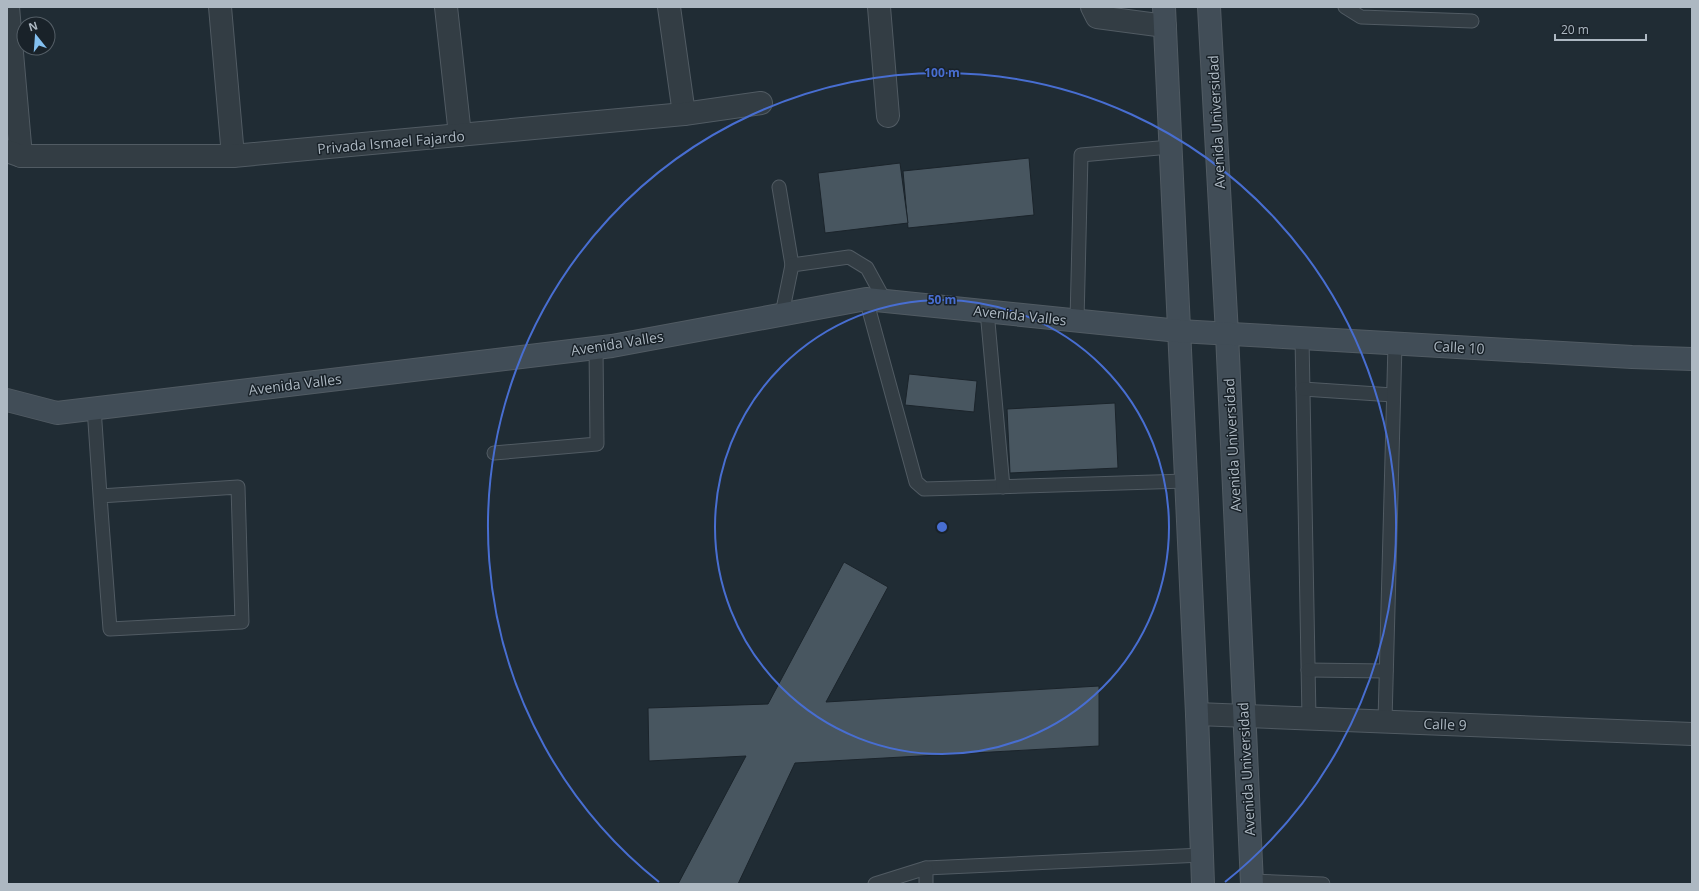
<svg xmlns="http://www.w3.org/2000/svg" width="1699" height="891" viewBox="0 0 1699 891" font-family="'Open Sans',sans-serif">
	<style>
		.building { fill: #485660; stroke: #1b242b }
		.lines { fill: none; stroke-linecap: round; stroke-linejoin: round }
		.lane-casing { stroke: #515b63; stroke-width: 15 }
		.street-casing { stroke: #515b63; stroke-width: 24 }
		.secondary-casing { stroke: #515b63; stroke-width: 24 }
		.lane { stroke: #333d44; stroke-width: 13 }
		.street { stroke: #333d44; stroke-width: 22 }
		.secondary { stroke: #414d57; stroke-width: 22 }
		.ring { fill: none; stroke: #486ed1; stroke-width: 2 }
		.labels { text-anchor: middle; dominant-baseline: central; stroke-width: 3; stroke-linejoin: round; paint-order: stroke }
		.street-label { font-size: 14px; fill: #adb8c2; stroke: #192229 }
		.centre { fill: #486ed1; stroke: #192229; stroke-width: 2 }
		.ring-label { font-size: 12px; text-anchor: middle; font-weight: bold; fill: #486ed1; stroke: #192229; stroke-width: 3; stroke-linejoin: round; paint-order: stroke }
	</style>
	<rect width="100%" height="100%" fill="#202c34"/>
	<!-- building -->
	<g class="building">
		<polygon points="1029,158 1034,215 908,228 903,171"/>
		<polygon points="900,163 908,223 825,233 818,173"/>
		<polygon points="909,374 977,381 974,412 905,405"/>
		<polygon points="1115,403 1118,468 1010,473 1007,409"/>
		<polygon points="844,562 888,587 826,702 1099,686 1099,746 795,763 738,884 678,884 746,756 649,761 648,708 768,704"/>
	</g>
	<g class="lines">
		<!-- lane casing -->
		<g class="lane-casing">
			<g id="lane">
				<polyline points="1345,7 1361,17 1472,21"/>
				<polyline points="779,187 792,265"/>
				<polyline points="866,299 916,482 924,489 1186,481"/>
				<polyline points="987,311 1003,487"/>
				<polyline points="782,314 792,265 849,257 867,268 885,301"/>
				<polyline points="1077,321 1081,155 1170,147"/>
				<polyline points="1302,338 1309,718"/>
				<polyline points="1303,389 1393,395"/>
				<path d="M94,408C99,482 104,555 110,629L242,622L238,487L100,496"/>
				<polyline points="494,453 597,444 596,347"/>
				<polyline points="1308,670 1386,671"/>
				<polyline points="1385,721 1395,344"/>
				<polyline points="1251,881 1323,884"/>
				<polyline points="875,884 926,868 1202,855"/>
				<polyline points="926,884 926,868"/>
			</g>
		</g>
		<!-- street casing -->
		<g class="street-casing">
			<g id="street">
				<polyline points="8,7 21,156"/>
				<polyline points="220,7 233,156"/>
				<polyline points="446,7 460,135"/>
				<polyline points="669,7 684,114"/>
				<polyline points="879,7 888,116"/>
				<polyline points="1092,7 1097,17 1165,26"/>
				<polyline points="7,151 21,156 233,156 684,114 761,103"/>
				<polyline points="1197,714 1692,734"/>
			</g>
		</g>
		<!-- secondary casing -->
		<g class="secondary-casing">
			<g id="secondary">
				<polyline points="1164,7 1197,714 1203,884"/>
				<polyline points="1209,7 1227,334 1252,884"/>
				<polyline points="7,400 57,413 612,346 866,299 1179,331 1632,357 1692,359"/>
			</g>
		</g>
		<!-- lane -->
		<use href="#lane" class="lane"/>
		<!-- street -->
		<use href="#street" class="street"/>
		<!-- secondary -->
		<use href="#secondary" class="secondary"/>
	</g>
	<!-- distance rings -->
	<g class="ring">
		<circle cx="942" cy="527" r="227"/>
		<path d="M659 882A454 454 0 1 1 1225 882"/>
	</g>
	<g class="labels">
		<!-- street labels -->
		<g class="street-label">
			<text transform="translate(1216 122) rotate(-93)">Avenida Universidad</text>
			<text transform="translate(391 142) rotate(-5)">Privada Ismael Fajardo</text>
			<text transform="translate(1020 315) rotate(6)">Avenida Valles</text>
			<text transform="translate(617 343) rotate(-9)">Avenida Valles</text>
			<text transform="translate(1459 347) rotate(3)">Calle 10</text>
			<text transform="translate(295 384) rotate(-7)">Avenida Valles</text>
			<text transform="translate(1232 445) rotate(-93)">Avenida Universidad</text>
			<text transform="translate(1445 724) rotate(2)">Calle 9</text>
			<text transform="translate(1246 769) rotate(-93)">Avenida Universidad</text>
		</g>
	</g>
	<circle cx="942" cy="527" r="6" class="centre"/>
	<g class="ring-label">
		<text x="942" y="77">100 m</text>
		<text x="942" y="304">50 m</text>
	</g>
	<!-- border -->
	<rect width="1699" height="891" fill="none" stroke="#adb8c2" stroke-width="16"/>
	<!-- north arrow -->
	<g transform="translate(36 36) rotate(343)"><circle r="19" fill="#192229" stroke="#545e66"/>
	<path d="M0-3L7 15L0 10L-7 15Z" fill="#83c0f0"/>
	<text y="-6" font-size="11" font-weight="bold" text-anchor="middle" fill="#adb8c2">N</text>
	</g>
	<!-- scale -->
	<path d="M1555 34v6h91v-6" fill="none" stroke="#adb8c2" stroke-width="2"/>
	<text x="1561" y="34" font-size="12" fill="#adb8c2" stroke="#192229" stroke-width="3" paint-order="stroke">20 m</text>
</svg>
